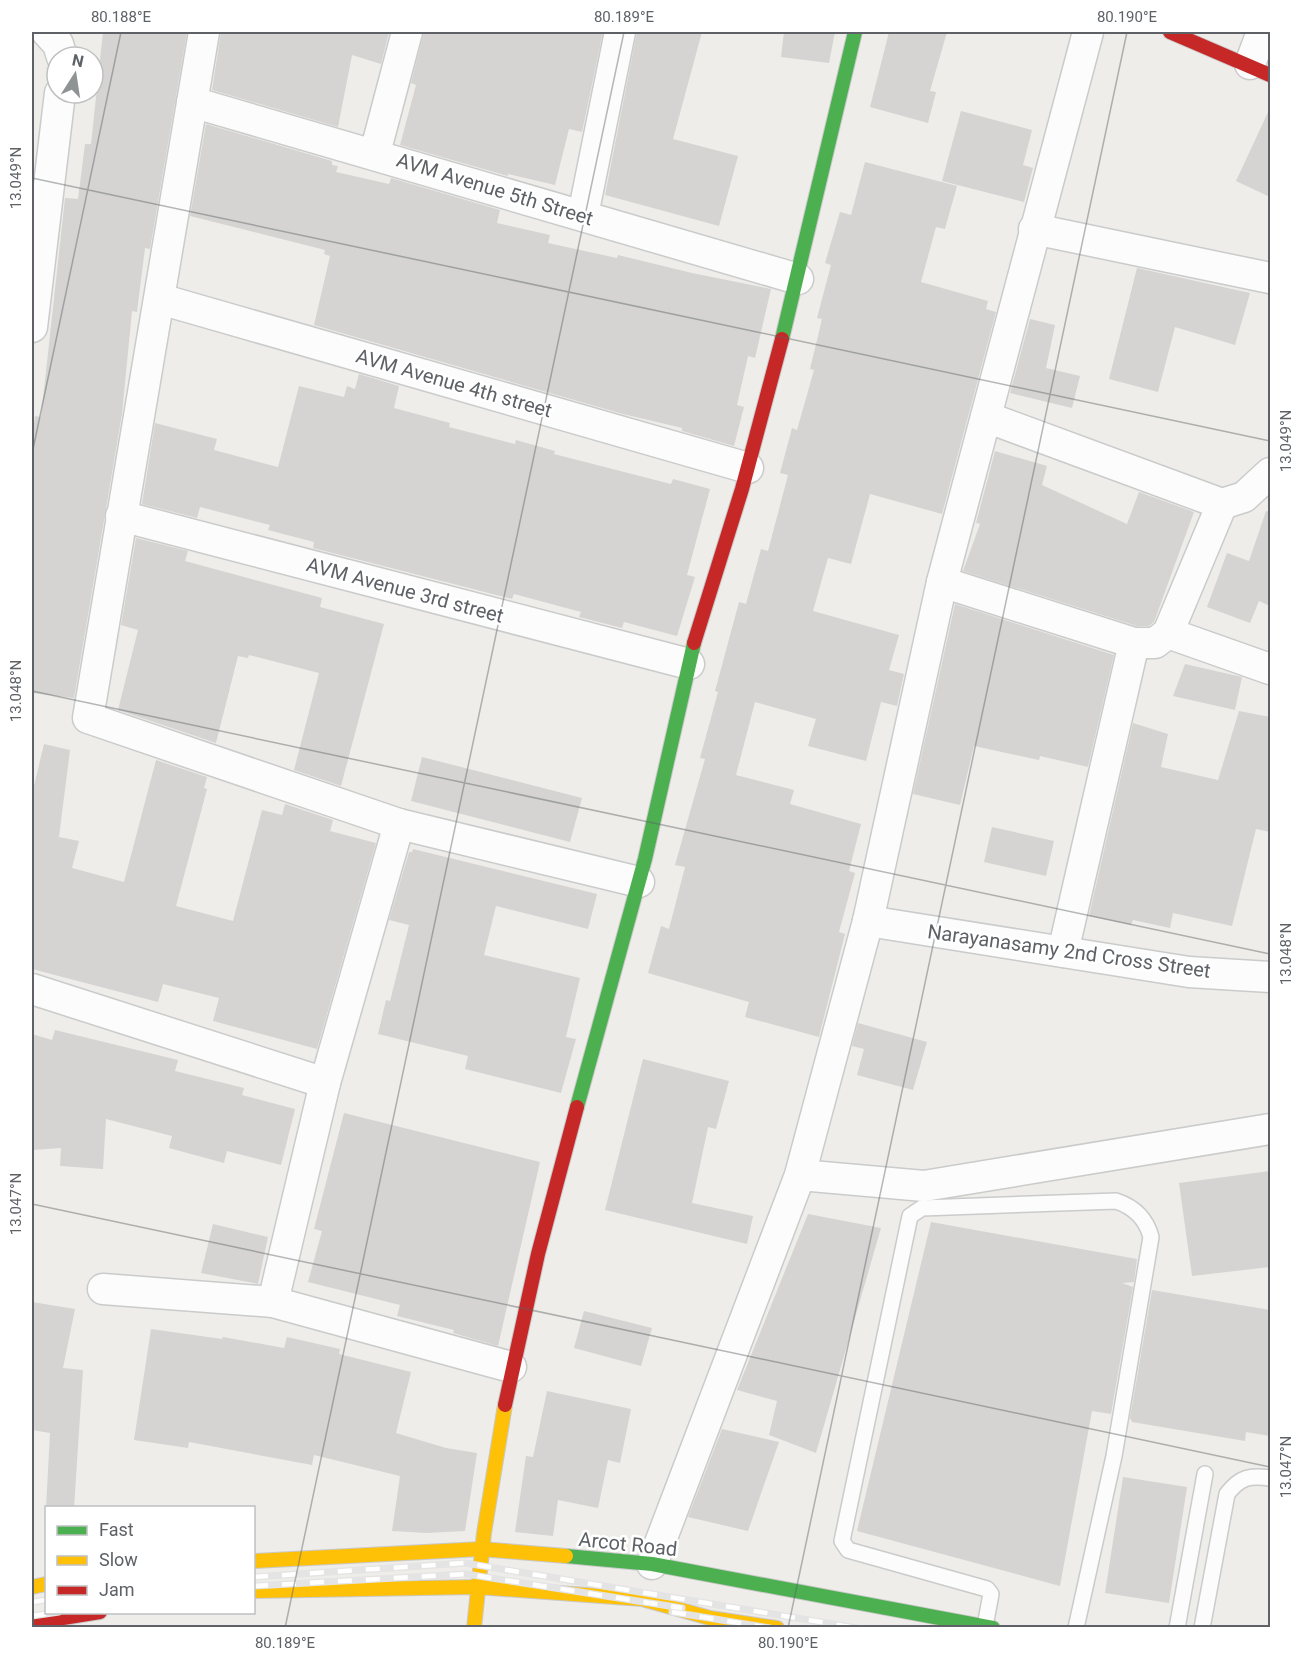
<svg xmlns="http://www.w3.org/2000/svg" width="1302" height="1659" viewBox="0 0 1302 1659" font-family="Roboto,sans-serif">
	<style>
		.building { fill: #d5d4d2 }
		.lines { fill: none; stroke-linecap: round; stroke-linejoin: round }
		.lane-casing { stroke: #cacbcb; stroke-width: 18 }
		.street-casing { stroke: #cacbcb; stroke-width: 33 }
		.fast-casing { stroke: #c9c9ca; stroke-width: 16 }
		.slow-casing { stroke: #c9c9ca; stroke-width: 16 }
		.jam-casing { stroke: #c9c9ca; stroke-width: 16 }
		.lane { stroke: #fcfcfc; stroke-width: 15 }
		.street { stroke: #fcfcfc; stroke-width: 30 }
		.fast { stroke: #4caf50; stroke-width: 14 }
		.slow { stroke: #ffc107; stroke-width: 14 }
		.jam { stroke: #c62828; stroke-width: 14 }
		.rail-casing { stroke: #e3e4e3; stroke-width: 7 }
		.rail { stroke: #fff; stroke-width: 4.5; stroke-dasharray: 14; stroke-linecap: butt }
		.ticks { fill: none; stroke: #5e6267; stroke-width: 1.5; stroke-opacity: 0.45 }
		.labels { text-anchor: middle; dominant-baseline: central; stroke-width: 5; stroke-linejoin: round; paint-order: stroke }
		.street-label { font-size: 20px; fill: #5e6267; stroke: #fff }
		.neatline { fill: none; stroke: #5e6267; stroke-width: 2 }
		.ticks-label { font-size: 15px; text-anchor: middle; fill: #5e6267 }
	</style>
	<rect width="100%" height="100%" fill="#eeede9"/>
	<!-- building -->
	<g class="building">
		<polygon points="103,32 187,32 150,249 145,248 137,312 132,311 122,414 74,698 32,693 32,441 35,416 41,417 65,198 78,199 85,144 91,144"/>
		<polygon points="221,32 389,32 381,64 352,55 338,127 212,90"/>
		<polygon points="424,32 603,32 582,132 569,129 555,185 508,174 508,176 400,145 416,85 411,83"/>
		<polygon points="637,32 702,32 673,139 738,156 719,226 605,195"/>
		<polygon points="784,32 835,32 829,63 781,57"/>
		<polygon points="889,32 947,32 930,91 936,92 928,123 870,107"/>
		<polygon points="1270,108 1270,197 1236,181"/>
		<polygon points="961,111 1032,130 1023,165 1033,168 1024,202 942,181"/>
		<polygon points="206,124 332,161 332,165 338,166 336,172 389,184 391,178 500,210 497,223 550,235 548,243 617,258 618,255 692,273 771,289 755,358 748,356 737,405 744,407 734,446 682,431 682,428 623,414 314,325 330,256 324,254 325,250 190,216"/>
		<polygon points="865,162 957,186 945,229 936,227 921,282 988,301 986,309 996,312 942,514 870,494 851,564 828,558 813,611 899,635 889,670 904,674 897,706 881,702 866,761 808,746 816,719 755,702 736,775 794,790 790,804 861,824 849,871 855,873 839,932 845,934 819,1037 745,1017 749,1002 648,973 661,926 669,929 685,867 675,865 705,759 700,758 718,692 715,691 739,602 746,604 761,549 768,551 788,475 780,473 792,428 797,430 814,370 810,369 822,319 817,318 831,265 825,263 840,212 851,215"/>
		<polygon points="1137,268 1250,293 1235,345 1175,327 1158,392 1109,379"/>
		<polygon points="1030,319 1055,325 1046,368 1080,376 1072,408 1010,393"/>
		<polygon points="359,374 399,386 394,408 450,423 449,427 515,444 516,440 555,451 554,454 671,484 673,479 710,489 687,575 695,577 677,636 624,622 622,628 579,617 581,612 514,594 512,599 313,548 314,542 268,530 270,525 200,507 197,518 142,504 155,423 217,439 214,450 278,467 299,386 344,397 347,386 355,389"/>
		<polygon points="995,451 1047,466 1042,485 1127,524 1139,492 1194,512 1154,622 1149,626 1137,626 963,571 980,524 976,523"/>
		<polygon points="1266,511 1270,512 1270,606 1259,601 1250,623 1207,607 1227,553 1249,561"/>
		<polygon points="136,538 188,551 185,561 322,598 320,607 384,624 341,786 294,770 319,673 249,655 248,658 238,656 216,743 118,710 138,630 121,625"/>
		<polygon points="955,604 1114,655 1088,767 1040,756 1039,760 974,746 960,805 913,794"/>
		<polygon points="1185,664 1242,677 1235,710 1173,696"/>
		<polygon points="1239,711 1270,717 1270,832 1256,829 1232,926 1173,913 1170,928 1133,920 1131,925 1089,916 1133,723 1168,734 1161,767 1218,780"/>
		<polygon points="44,744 70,750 59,837 79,841 72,868 124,882 156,760 207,777 204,788 207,789 176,906 233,921 262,810 282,815 285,804 333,820 330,831 376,843 317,1049 213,1021 219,998 163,984 158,1002 32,969 32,794"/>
		<polygon points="422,757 582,798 570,842 411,801"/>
		<polygon points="992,827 1054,841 1046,876 984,862"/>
		<polygon points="413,849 597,894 588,929 496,906 484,955 580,978 566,1037 576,1039 561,1093 465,1069 468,1056 378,1034 386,1000 390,1001 409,925 389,920 409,852 412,852"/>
		<polygon points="858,1023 927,1042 913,1090 857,1075 864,1049 852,1046"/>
		<polygon points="55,1030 178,1060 175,1071 244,1088 242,1095 295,1109 281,1165 227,1151 224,1163 169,1148 172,1136 106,1119 103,1169 60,1166 61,1148 32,1150 32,1034 52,1040"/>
		<polygon points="643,1059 729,1081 716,1129 708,1127 692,1203 753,1216 747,1244 605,1210"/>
		<polygon points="344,1113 540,1162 498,1346 453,1333 454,1330 397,1316 400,1305 308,1282 322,1231 314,1229"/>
		<polygon points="1270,1171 1270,1267 1192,1276 1179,1183"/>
		<polygon points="808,1214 881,1228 816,1453 769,1435 777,1401 737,1390"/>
		<polygon points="931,1222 1137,1259 1134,1282 1122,1283 1133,1287 1111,1414 1092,1411 1060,1586 857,1531"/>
		<polygon points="213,1224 268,1237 258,1284 201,1273"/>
		<polygon points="1152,1290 1270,1310 1270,1436 1246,1432 1245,1441 1132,1422 1130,1418"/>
		<polygon points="32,1302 75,1309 63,1368 83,1370 74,1508 46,1508 50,1433 32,1430"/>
		<polygon points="584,1311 652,1328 641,1366 574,1348"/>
		<polygon points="151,1329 222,1339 223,1337 284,1348 287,1337 340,1349 339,1354 411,1372 396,1433 446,1448 477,1453 465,1531 427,1533 392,1531 400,1476 314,1455 312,1465 189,1442 188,1448 134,1440"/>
		<polygon points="547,1391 631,1409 620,1463 608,1460 598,1508 558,1500 553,1536 515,1532 526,1456 533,1457"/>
		<polygon points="722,1429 779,1442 748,1531 688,1517"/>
		<polygon points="1123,1477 1187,1487 1169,1603 1105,1593"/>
	</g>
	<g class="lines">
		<!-- lane casing -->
		<g class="lane-casing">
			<g id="lane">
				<path d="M985,1626L991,1594L987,1589L848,1550L842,1541L910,1216L922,1208L1116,1201C1134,1207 1146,1218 1151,1237L1114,1456L1076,1628"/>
				<polyline points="1177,1628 1205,1474"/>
				<path d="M1202,1628L1227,1494C1240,1477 1250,1475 1270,1478"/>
			</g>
		</g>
		<!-- street casing -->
		<g class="street-casing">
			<g id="street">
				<polyline points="47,32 58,44 62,57"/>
				<polyline points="204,32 88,718 399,824 639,882"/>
				<polyline points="1250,64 1262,32"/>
				<polyline points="192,102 798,279"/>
				<polyline points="375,153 407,32"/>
				<polyline points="583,215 620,32"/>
				<polyline points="1034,229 1270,278"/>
				<polyline points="160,299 748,468"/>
				<polyline points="32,327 60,93"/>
				<polyline points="986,417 1222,504"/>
				<polyline points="121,516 689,664"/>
				<polyline points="942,582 1134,643 1063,952"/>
				<polyline points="1168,633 1270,669"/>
				<polyline points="1134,643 1155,643 1168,633 1222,504 1244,497 1270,473"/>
				<polyline points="868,921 1189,972 1270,977"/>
				<polyline points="32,989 325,1083"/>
				<polyline points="800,1175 924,1186 1270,1129"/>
				<polyline points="103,1289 273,1302 511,1367"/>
				<polyline points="273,1302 325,1083 399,824"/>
				<polyline points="652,1564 800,1175 868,921 942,582 1088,32"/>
			</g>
		</g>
		<!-- fast casing -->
		<g class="fast-casing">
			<g id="fast">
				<polyline points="782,339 855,32"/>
				<polyline points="577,1107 645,859 694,643"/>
				<polyline points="566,1556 652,1564 993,1628"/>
			</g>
		</g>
		<!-- slow casing -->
		<g class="slow-casing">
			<g id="slow">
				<polyline points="254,1561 481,1549 566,1556"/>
				<polyline points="32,1587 46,1584"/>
				<polyline points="254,1591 477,1587 642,1599 710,1618 777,1628"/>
				<polyline points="474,1628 484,1533 505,1405"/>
			</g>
		</g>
		<!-- jam casing -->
		<g class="jam-casing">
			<g id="jam">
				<polyline points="1170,32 1270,75"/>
				<polyline points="694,643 742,489 782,339"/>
				<polyline points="505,1405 538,1254 577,1107"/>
				<polyline points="32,1623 100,1612"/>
			</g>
		</g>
		<!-- lane -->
		<use href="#lane" class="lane"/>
		<!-- street -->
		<use href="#street" class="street"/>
		<!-- fast -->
		<use href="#fast" class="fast"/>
		<!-- slow -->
		<use href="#slow" class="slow"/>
		<!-- jam -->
		<use href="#jam" class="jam"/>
		<!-- rail casing -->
		<g class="rail-casing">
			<g id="rail">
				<polyline points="254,1577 465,1563 857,1628"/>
				<polyline points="254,1586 466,1574 682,1608"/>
				<polyline points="32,1602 46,1600"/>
				<polyline points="672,1612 770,1628"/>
				<polyline points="32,1616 59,1612"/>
			</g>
		</g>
		<!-- rail -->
		<use href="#rail" class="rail"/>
	</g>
	<!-- ticks -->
	<path class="ticks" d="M32,178L1270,441M32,454L121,32M32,691L1270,954M32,1204L1270,1467M285,1628L624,32M788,1628L1127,32"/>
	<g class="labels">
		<!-- street labels -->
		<g class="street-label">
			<text transform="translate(495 189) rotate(17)">AVM Avenue 5th Street</text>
			<text transform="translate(454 383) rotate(16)">AVM Avenue 4th street</text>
			<text transform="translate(405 590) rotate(15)">AVM Avenue 3rd street</text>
			<text transform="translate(1069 951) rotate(8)">Narayanasamy 2nd Cross Street</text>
			<text transform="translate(628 1544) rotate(6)">Arcot Road</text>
		</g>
	</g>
	<!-- border -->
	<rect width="1302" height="1659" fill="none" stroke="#ffffff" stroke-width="66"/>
	<!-- legend -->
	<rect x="45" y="1506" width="210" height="108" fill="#ffffff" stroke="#bfc0c2" stroke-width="1.5"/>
	<rect x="57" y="1526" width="30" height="9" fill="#4caf50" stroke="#bfc0c2" stroke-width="1.5"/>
	<text x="99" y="1536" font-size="18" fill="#5e6267">Fast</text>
	<rect x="57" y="1556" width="30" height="9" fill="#ffc107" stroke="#bfc0c2" stroke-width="1.5"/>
	<text x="99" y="1566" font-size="18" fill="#5e6267">Slow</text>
	<rect x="57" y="1586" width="30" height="9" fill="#c62828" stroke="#bfc0c2" stroke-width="1.5"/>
	<text x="99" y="1596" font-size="18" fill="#5e6267">Jam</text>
	<!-- north arrow -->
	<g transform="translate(75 75) rotate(12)"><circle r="28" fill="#ffffff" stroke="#bfc0c2" stroke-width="1.5"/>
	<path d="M0-4.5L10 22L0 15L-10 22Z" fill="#909394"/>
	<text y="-9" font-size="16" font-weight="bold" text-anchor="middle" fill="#5e6267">N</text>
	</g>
	<rect x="33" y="33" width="1236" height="1593" class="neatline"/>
	<g class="ticks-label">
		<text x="121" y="22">80.188°E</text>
		<text x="624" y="22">80.189°E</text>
		<text x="1127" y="22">80.190°E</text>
		<text transform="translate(16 178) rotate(-90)" y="5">13.049°N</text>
		<text transform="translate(1286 441) rotate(-90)" y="5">13.049°N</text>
		<text transform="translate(16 691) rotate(-90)" y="5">13.048°N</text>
		<text transform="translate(1286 954) rotate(-90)" y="5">13.048°N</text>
		<text transform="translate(16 1204) rotate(-90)" y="5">13.047°N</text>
		<text transform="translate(1286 1467) rotate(-90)" y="5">13.047°N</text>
		<text x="285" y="1648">80.189°E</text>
		<text x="788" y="1648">80.190°E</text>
	</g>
</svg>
